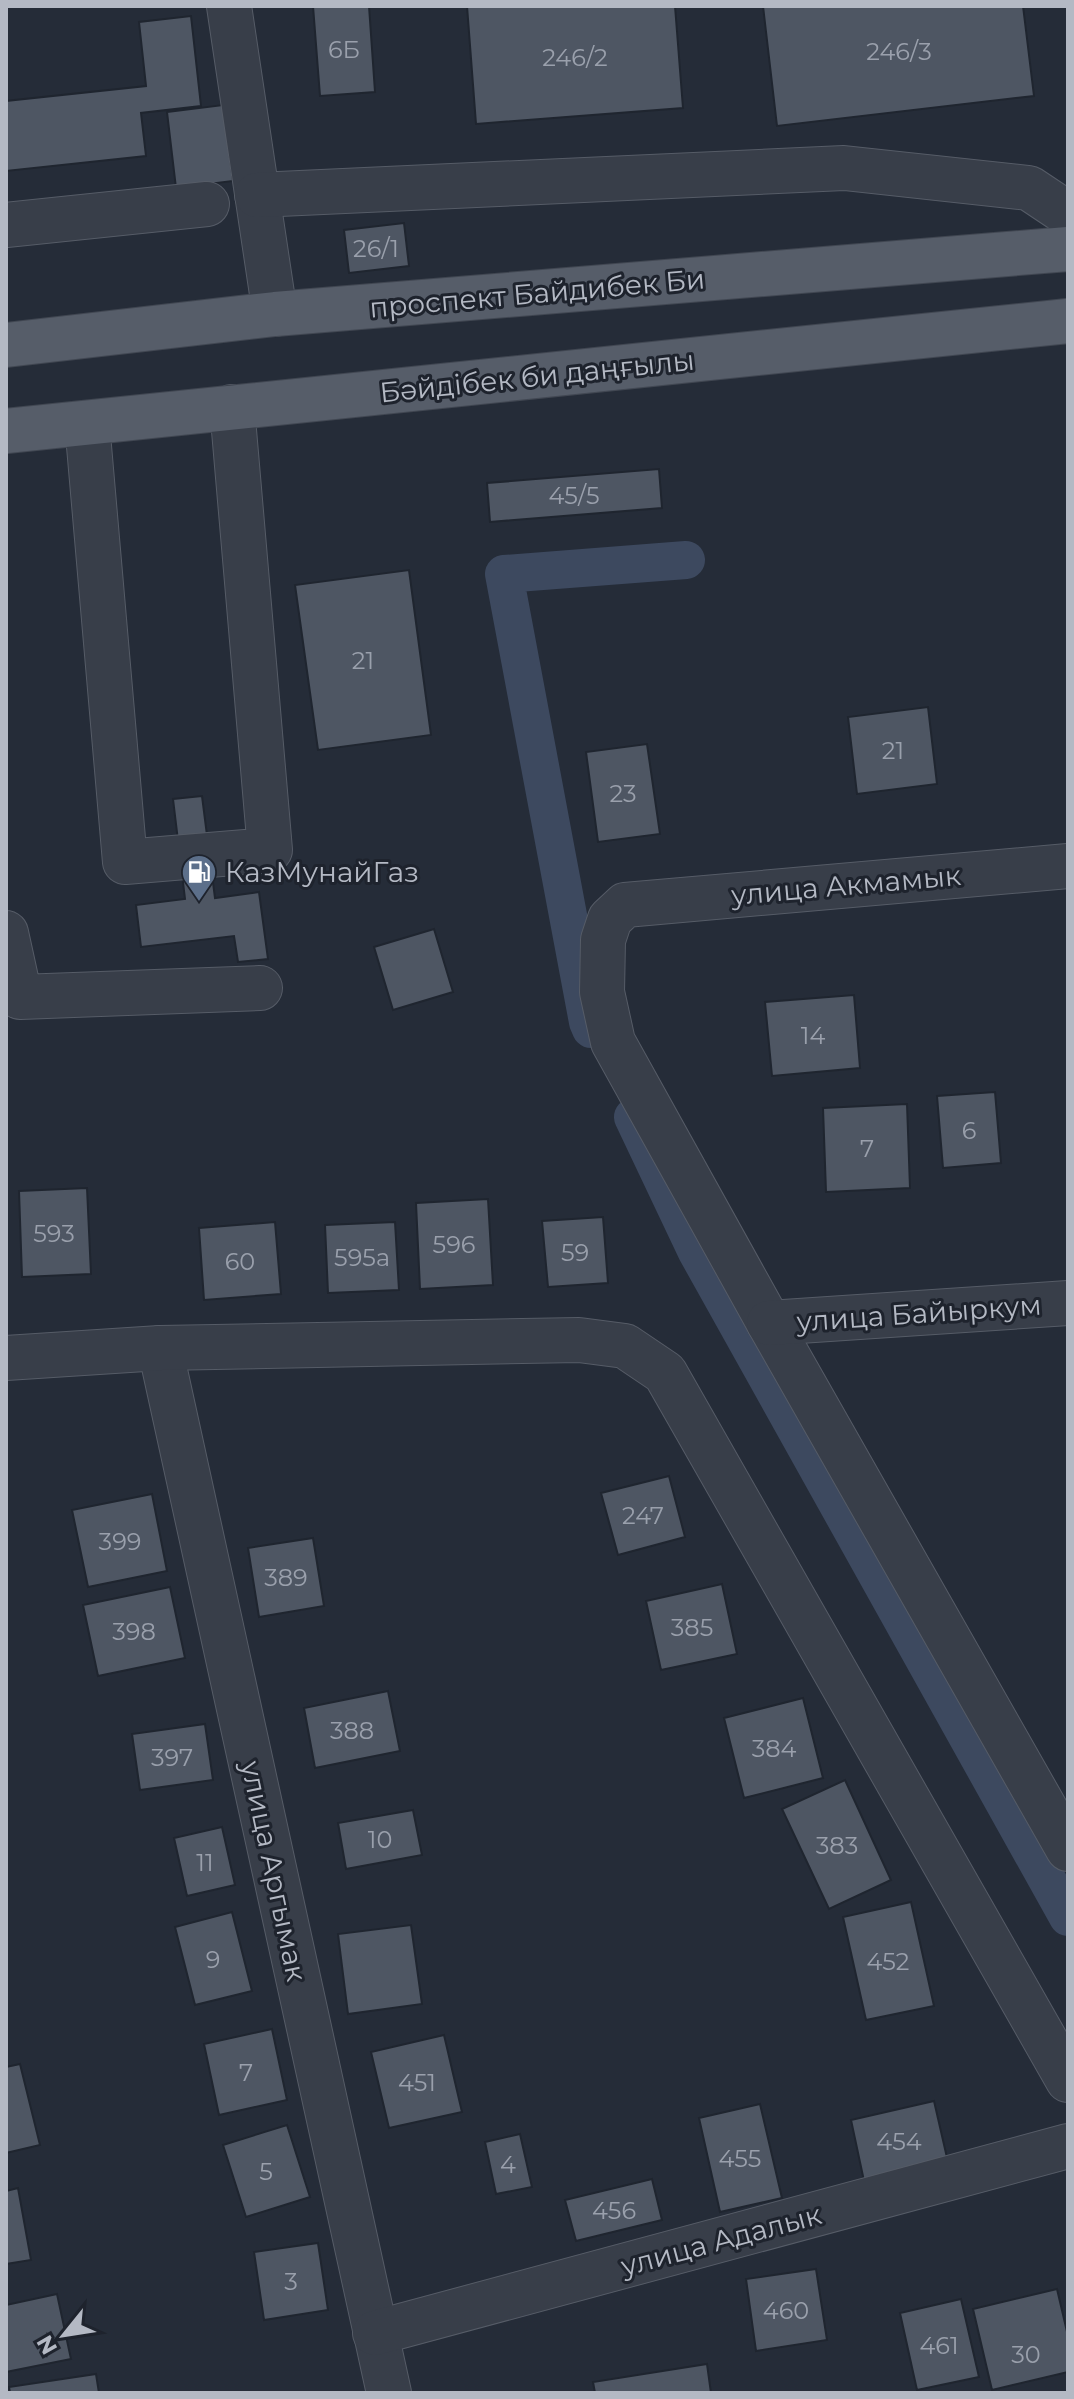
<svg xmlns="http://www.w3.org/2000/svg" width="1074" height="2399" viewBox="0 0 1074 2399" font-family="Montserrat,sans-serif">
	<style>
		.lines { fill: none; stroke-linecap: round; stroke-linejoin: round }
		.canal { stroke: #3d495f; stroke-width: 38 }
		.building { fill: #4e5663; stroke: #1f252f; stroke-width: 2 }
		.minor-casing { stroke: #565c67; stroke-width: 46 }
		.major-casing { stroke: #414752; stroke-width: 46 }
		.minor { stroke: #383e49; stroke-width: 44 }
		.major { stroke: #565d69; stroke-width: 44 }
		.labels { text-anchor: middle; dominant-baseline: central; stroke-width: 6; stroke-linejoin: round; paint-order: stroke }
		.number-label { font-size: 24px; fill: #9aa0ac }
		.street-label { font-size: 28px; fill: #b4b9c4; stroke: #1e232d }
		.poi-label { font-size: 28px; fill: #b4b9c4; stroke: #1e232d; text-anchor: start }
	</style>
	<rect width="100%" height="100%" fill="#252c38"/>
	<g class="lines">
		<!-- canal -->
		<g class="canal">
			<polyline points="591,1029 588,1022 504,574 686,560"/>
			<polyline points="633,1117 697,1252 1068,1917"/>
		</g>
	</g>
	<!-- building -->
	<g class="building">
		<polygon points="313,6 369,6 375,92 320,96"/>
		<polygon points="467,6 675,6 683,108 476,124"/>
		<polygon points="763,6 1023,6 1034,96 777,126"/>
		<polygon points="191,16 201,106 141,113 146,156 6,171 6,101 146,86 139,22"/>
		<polygon points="223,105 233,181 176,188 167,112"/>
		<polygon points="404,223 409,266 349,273 344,230"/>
		<polygon points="659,469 662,508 490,522 487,483"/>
		<polygon points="409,570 431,735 318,750 295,585"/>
		<polygon points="928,707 937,784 857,794 848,717"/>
		<polygon points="647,744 660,834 598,842 586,752"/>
		<polygon points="202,796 215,898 259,892 268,959 238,962 234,936 141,947 136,905 185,899 173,799"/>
		<polygon points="434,929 453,992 393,1010 374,947"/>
		<polygon points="854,995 860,1068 772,1076 765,1002"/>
		<polygon points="995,1092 1001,1163 943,1168 937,1096"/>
		<polygon points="907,1104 910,1188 826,1192 823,1108"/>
		<polygon points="87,1188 91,1274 22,1277 19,1191"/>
		<polygon points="488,1199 493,1285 420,1289 416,1203"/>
		<polygon points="603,1217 608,1283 548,1287 542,1221"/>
		<polygon points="275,1222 281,1294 204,1300 199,1228"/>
		<polygon points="395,1222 399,1290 328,1293 325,1225"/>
		<polygon points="669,1476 685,1537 618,1555 601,1493"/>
		<polygon points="152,1494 167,1571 88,1587 72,1510"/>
		<polygon points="313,1538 324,1606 259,1617 248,1548"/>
		<polygon points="722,1584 737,1654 661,1670 646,1601"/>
		<polygon points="170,1587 185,1658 98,1676 83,1605"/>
		<polygon points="388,1691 400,1751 315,1768 304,1708"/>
		<polygon points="803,1698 823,1778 744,1798 724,1718"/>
		<polygon points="205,1724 213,1780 140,1790 132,1734"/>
		<polygon points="845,1780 891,1880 829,1909 782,1809"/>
		<polygon points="413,1810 422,1855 346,1869 338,1823"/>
		<polygon points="222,1827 235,1885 187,1896 174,1838"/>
		<polygon points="911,1902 934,2006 866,2020 843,1917"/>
		<polygon points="232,1912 252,1991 195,2005 175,1927"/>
		<polygon points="411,1925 422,2004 348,2014 338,1934"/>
		<polygon points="272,2029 287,2100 219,2115 204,2044"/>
		<polygon points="444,2035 462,2112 389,2128 371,2052"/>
		<polygon points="20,2064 40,2145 6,2153 6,2067"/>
		<polygon points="934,2101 948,2162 864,2181 851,2120"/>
		<polygon points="760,2104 782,2198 720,2212 699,2118"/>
		<polygon points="287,2125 310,2197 246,2217 223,2145"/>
		<polygon points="520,2134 532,2187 496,2194 485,2142"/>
		<polygon points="652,2179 662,2220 576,2241 565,2200"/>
		<polygon points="18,2188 31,2260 6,2264 6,2191"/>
		<polygon points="318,2243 328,2310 264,2320 254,2252"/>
		<polygon points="816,2269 827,2340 756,2351 746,2279"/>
		<polygon points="1057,2289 1068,2336 1068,2372 992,2390 973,2309"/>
		<polygon points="57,2294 71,2359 6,2372 6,2305"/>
		<polygon points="961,2299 979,2377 917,2390 900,2313"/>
		<polygon points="707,2364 711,2393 595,2393 593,2382"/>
		<polygon points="96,2374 99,2393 10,2393 9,2387"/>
	</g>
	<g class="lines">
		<!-- minor casing -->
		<g class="minor-casing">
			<g id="minor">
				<polyline points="229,6 275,314"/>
				<polyline points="257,195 844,168 1029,188 1068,214"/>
				<polyline points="6,225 207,204"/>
				<polyline points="87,423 125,862 270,850 232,407"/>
				<polyline points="1068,866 625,905 610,919 603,940 602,992 613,1042 769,1323 1068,1849"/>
				<polyline points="6,933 20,997 260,988"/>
				<polyline points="769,1323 1068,1303"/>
				<polyline points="160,1348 389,2393"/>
				<polyline points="6,1358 160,1348 579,1340 625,1346 665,1373 1068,2080"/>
				<polyline points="375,2333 1068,2146"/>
			</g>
		</g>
		<!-- major casing -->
		<g class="major-casing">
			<g id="major">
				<polyline points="6,345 275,314 1068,249"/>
				<polyline points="6,431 1068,321"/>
			</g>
		</g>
		<!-- minor -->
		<use href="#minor" class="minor"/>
		<!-- major -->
		<use href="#major" class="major"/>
	</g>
	<!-- icons -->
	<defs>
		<g id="fuel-pin" transform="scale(1.8)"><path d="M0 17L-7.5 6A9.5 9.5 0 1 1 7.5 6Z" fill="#5c6f8a" stroke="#1e232d"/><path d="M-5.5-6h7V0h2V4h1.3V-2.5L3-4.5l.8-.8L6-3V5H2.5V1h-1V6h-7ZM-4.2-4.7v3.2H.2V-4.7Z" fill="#fff"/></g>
	</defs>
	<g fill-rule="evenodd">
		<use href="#fuel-pin" x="199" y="872"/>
	</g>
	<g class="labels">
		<!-- number labels -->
		<g class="number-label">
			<text x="344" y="49">6Б</text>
			<text x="899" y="51">246/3</text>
			<text x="575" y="57">246/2</text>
			<text x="376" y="248">26/1</text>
			<text x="574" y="495">45/5</text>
			<text x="363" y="660">21</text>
			<text x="893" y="750">21</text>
			<text x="623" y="793">23</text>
			<text x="813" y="1035">14</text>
			<text x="969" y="1130">6</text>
			<text x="867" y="1148">7</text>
			<text x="54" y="1233">593</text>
			<text x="454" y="1244">596</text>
			<text x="575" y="1252">59</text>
			<text x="362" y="1257">595а</text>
			<text x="240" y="1261">60</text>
			<text x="643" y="1515">247</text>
			<text x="120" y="1541">399</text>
			<text x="286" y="1577">389</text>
			<text x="692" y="1627">385</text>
			<text x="134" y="1631">398</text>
			<text x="352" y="1730">388</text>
			<text x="774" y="1748">384</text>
			<text x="172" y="1757">397</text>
			<text x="380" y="1839">10</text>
			<text x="837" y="1845">383</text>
			<text x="205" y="1862">11</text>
			<text x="213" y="1959">9</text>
			<text x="888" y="1961">452</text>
			<text x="246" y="2072">7</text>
			<text x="417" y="2082">451</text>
			<text x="899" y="2141">454</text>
			<text x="740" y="2158">455</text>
			<text x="508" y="2164">4</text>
			<text x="266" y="2171">5</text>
			<text x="614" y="2210">456</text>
			<text x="291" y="2281">3</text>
			<text x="786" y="2310">460</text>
			<text x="939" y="2345">461</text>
			<text x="1026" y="2354">30</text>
		</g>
		<!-- street labels -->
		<g class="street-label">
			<text transform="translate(537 293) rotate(-5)">проспект Байдибек Би</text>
			<text transform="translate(537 376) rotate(-6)">Бәйдібек би даңғылы</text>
			<text transform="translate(846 885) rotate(-5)">улица Акмамык</text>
			<text transform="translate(919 1313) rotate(-4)">улица Байыркум</text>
			<text transform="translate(274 1871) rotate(78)">улица Аргымак</text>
			<text transform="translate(721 2240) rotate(-15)">улица Адалык</text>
		</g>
		<!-- poi labels -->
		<g class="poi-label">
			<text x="225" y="872">КазМунайГаз</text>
		</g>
	</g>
	<!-- border -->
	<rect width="1074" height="2399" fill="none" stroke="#b4b9c4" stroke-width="16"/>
	<!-- north arrow -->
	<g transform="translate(64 2335) rotate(240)" stroke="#1e232d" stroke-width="6" paint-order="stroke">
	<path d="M0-6L14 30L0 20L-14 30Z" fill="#b4b9c4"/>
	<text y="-12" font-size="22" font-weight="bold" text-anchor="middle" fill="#b4b9c4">N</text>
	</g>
</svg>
